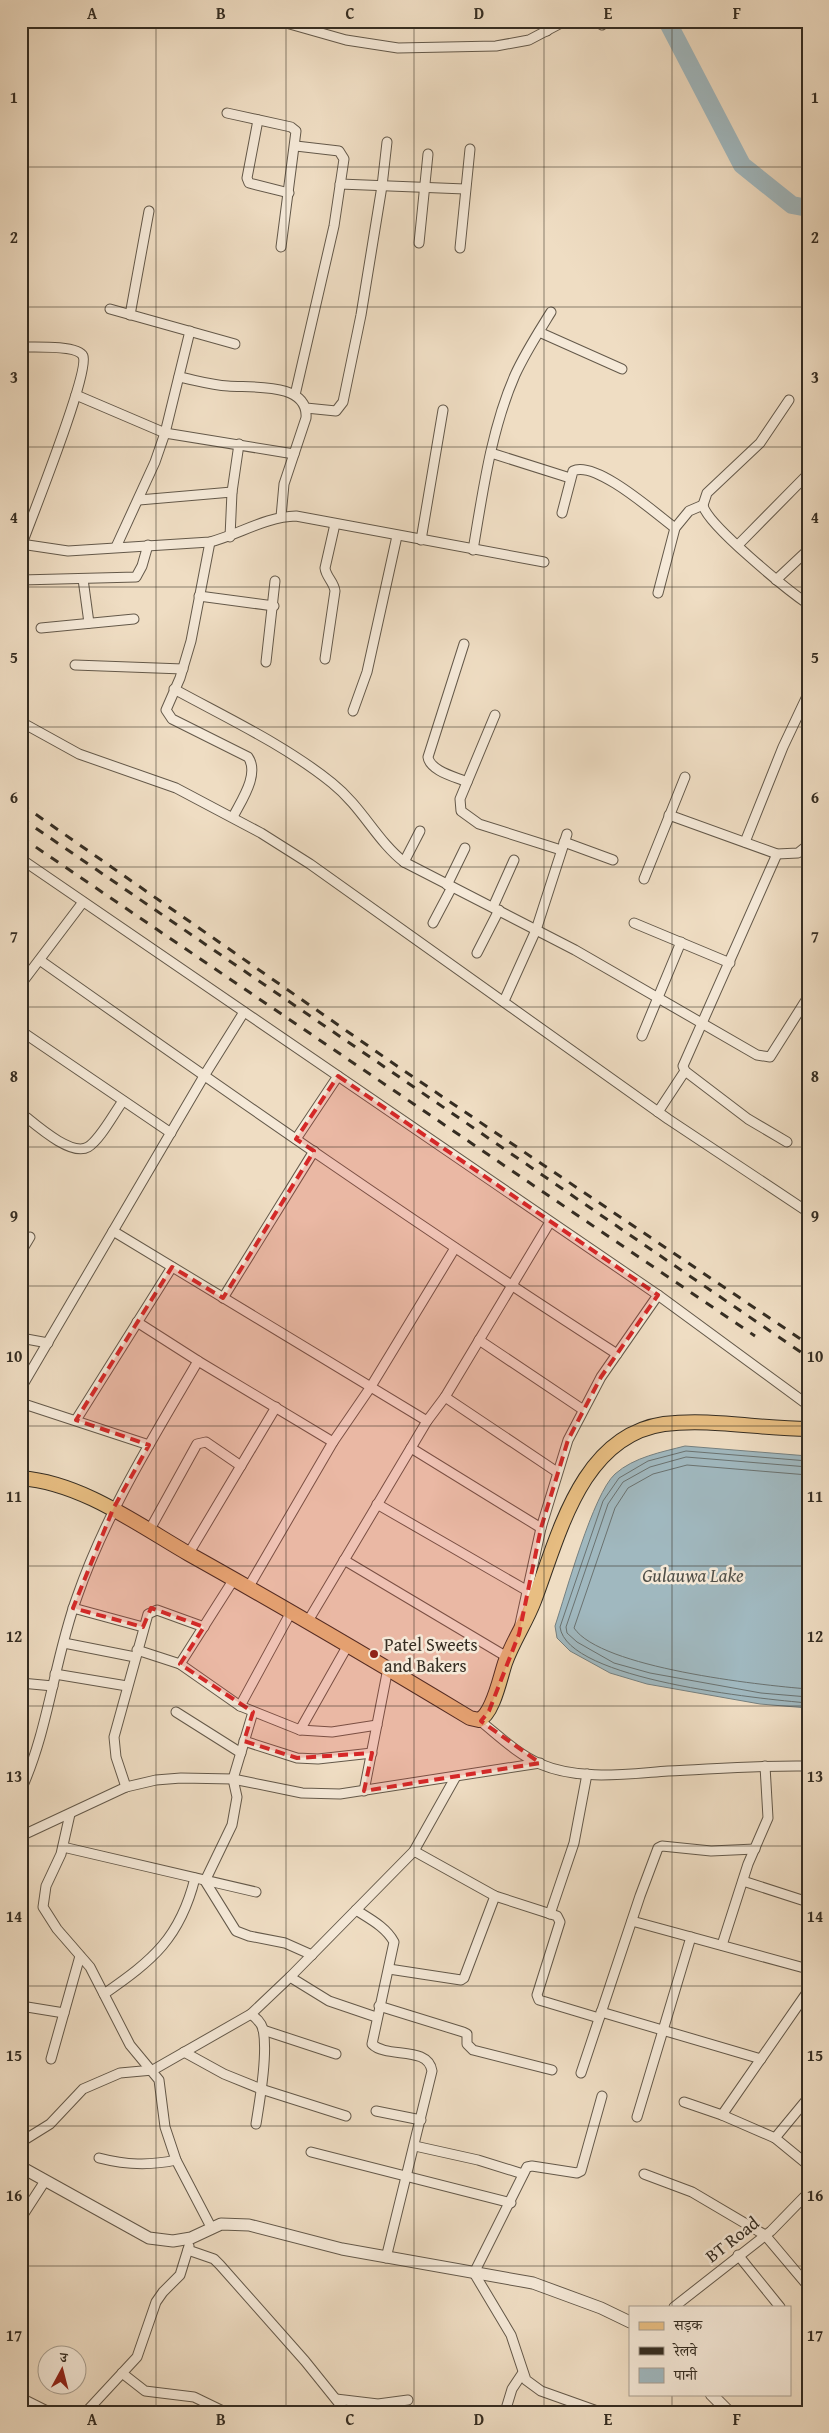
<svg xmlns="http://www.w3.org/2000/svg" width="829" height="2433" viewBox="0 0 829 2433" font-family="'Gentium Book Plus','Noto Serif Devanagari',serif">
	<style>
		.water { fill: #a0b8bf; stroke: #758080 }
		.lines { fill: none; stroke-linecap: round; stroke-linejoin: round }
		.shore { stroke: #6a7270; stroke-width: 1 }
		.river { stroke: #a0b8bf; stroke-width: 18 }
		.minor-casing { stroke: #64594a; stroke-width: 11 }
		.tertiary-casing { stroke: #64594a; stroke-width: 13 }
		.primary-casing { stroke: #352d22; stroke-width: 16 }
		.minor { stroke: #f5e9d8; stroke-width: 9 }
		.tertiary { stroke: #f5e9d8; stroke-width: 11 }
		.primary { stroke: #e8be82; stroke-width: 14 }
		.rail { stroke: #352d22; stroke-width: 3; stroke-dasharray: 9 9; stroke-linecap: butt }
		.marked { fill: #d62828; fill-opacity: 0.2; stroke: #d62828; stroke-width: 4; stroke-dasharray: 10 6; stroke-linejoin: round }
		.grid { fill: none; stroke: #352d22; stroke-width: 1; stroke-opacity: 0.55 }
		.poi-dot { fill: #8f2418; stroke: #f5e9d8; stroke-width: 2 }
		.labels { text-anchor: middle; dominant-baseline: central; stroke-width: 5; stroke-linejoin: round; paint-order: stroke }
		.poi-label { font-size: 18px; fill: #352d22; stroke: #f5e9d8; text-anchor: start }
		.street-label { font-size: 18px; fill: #352d22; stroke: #f5e9d8 }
		.water-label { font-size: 19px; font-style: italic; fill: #505049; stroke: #f5e9d8 }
		.neatline { fill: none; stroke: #352d22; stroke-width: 2 }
		.grid-label { font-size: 16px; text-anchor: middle; font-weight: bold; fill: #352d22 }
	</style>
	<rect width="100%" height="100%" fill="#efddc3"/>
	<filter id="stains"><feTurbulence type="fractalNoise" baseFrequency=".004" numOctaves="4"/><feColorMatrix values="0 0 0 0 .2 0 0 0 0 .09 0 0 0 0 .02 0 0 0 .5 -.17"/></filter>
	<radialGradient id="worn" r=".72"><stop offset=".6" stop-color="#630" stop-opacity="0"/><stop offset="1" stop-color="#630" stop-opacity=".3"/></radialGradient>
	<!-- water -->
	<path class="water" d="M685,1446L808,1456V1708L760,1704L647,1684L610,1673L570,1651L557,1638L555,1626C566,1593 593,1494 615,1474C634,1457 662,1452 685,1446Z"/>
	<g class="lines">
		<!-- shore -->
		<g class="shore">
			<path d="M808,1461L686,1451L648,1461L619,1478L603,1501L560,1627C567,1680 762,1699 808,1703"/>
			<polyline points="808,1467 686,1457 650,1467 623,1482 608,1504 566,1627 567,1633 577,1642 614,1663 650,1673 761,1693 808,1697"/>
			<path d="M808,1475L687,1465L653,1474L628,1488L615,1508L574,1628C601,1668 759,1685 808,1689"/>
		</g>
		<!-- river -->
		<polyline class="river" points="667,21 742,165 792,205 808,208"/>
		<!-- minor casing -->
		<g class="minor-casing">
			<g id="minor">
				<polyline points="279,21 346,40 398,48 496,46 529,40 565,21"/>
				<polyline points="541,21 547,31"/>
				<polyline points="600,21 602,25"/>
				<polyline points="227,113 291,127 296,131 281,247"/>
				<polyline points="258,120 247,178 249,183 289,193"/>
				<polyline points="340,184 465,189"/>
				<polyline points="419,243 428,154"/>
				<polyline points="460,248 470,149"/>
				<polyline points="110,309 235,344"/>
				<polyline points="130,315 149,211"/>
				<polyline points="539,332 622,369"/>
				<path d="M21,347C34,347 78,345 83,356C90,372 31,519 22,544"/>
				<path d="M179,377C195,380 211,385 228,386C252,388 309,382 306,418L284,484L281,517"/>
				<polyline points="76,395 165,433 294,454"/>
				<polyline points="295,395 334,226 344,159 339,151 296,146"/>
				<path d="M789,400L760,443L707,493L703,505C706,524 789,591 808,604"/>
				<polyline points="306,408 336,411 343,402 361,315 382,186 387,142"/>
				<polyline points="491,453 570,478"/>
				<polyline points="139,500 232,492"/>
				<path d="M562,513L573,471C596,460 656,514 675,528"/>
				<polyline points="230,537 232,492 239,444"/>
				<polyline points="421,540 443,410"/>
				<path d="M210,542L191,641L180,678L166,710L172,719L248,757C260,774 241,801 233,817"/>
				<path d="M21,544L68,551L210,542C240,534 265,517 296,516L544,562"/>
				<polyline points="738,545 808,474"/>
				<polyline points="116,547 155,462 165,433 190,331"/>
				<path d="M473,550C483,491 491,430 515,375C525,353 538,333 551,312"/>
				<polyline points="83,579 89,623"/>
				<polyline points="21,580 136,577 142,566 148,545"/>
				<polyline points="776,580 808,550"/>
				<polyline points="658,593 675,528 689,511 703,505"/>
				<polyline points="199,596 274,606"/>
				<polyline points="41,628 134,619"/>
				<path d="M464,644L428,757C430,771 456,777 467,782"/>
				<path d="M325,659L335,591C334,582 326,577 325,568L335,524"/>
				<polyline points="266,662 275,581"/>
				<polyline points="75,665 183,669"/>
				<path d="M174,689C227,718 285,745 332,783C362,807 377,841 404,862L575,950L757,1055L770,1057L808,997"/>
				<polyline points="353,711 367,672 397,536"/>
				<polyline points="495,715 460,799 461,811 479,824 561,850"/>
				<polyline points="21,722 79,754 176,788 261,833 310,864 668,1119 808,1212"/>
				<polyline points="669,815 777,854 798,853 808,845"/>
				<polyline points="564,842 613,860"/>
				<polyline points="745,842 783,747 808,694"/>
				<polyline points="777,854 683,1066 685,1071 748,1119 787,1142"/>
				<polyline points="21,859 658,1295 808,1405"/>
				<polyline points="404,862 420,831"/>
				<polyline points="644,879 685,777"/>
				<polyline points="447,885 465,848"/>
				<polyline points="493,907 514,860"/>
				<polyline points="433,923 452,887"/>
				<polyline points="634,923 730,963"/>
				<polyline points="477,953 499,910"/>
				<path d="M41,961C231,1095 421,1228 617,1354"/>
				<polyline points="21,984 83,902"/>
				<polyline points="504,1001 536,930 567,834"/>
				<polyline points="21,1031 171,1133"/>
				<polyline points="642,1036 681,942"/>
				<polyline points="658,1112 685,1071"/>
				<path d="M21,1113C35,1124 71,1157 88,1147C100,1140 114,1113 123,1101"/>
				<polyline points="296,1139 338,1076"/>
				<polyline points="113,1231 427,1421"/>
				<polyline points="21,1252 30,1237"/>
				<polyline points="223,1298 314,1151"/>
				<polyline points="137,1322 198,1361 333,1442"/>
				<polyline points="21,1338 48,1343"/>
				<polyline points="479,1340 582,1409"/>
				<polyline points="21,1388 204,1076 244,1012"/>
				<polyline points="445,1397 557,1472"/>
				<polyline points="21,1403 149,1445"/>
				<polyline points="76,1420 172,1267"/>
				<polyline points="411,1448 541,1528"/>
				<polyline points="377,1504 526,1590"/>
				<polyline points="149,1531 197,1444 206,1442 241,1466"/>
				<polyline points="189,1553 276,1407"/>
				<polyline points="344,1560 507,1657"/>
				<polyline points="248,1588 333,1442 370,1388 455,1248"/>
				<polyline points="73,1608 143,1627"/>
				<polyline points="308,1621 427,1421 445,1397 550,1222"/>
				<polyline points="520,1624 541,1528 568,1440 601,1377 658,1295"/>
				<polyline points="64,1643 135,1657"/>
				<polyline points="137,1650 180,1664 240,1706 300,1730 332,1732 377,1725"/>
				<polyline points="180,1664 234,1579"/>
				<polyline points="55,1674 127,1686"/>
				<polyline points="21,1683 53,1686"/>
				<polyline points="240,1706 291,1612"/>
				<polyline points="176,1712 241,1753"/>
				<polyline points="253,1712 233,1779 237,1797 232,1825 205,1881 236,1931 249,1936 285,1943 312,1955"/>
				<path d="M479,1720C498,1735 517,1754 540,1764C580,1781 626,1774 668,1771C714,1769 761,1765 808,1766"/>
				<polyline points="300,1730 348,1645"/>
				<polyline points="244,1741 297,1758 318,1759 372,1753"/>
				<polyline points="126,1787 116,1757 114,1737 148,1614 157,1610 204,1627"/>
				<path d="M21,1790C49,1729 54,1660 77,1597C106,1513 153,1438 198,1361"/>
				<polyline points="364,1791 388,1668"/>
				<polyline points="70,1814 61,1854 46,1886 43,1907 57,1929 90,1967 130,2045 159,2080 165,2127 176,2160 211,2227"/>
				<polyline points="21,1836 126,1787 156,1780 181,1778 233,1779 302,1793 340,1794 540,1763"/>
				<polyline points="63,1847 256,1892"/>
				<polyline points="414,1851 495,1896 557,1916 560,1922 537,1995 539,2000 599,2018"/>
				<polyline points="743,1881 808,1902"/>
				<path d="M356,1910C370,1919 386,1927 394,1942L372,2044C387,2059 428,2045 432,2071L386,2258"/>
				<polyline points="550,1914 574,1843 587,1774"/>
				<polyline points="632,1921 808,1969"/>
				<polyline points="722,1945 748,1864 768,1818 765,1766"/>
				<polyline points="389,1969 461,1980 464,1978 495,1896"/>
				<polyline points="290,1977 329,2001 376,2017"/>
				<polyline points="808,1991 722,2115 775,2138 808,2165"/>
				<path d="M104,1994C153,1960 180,1938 195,1878"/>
				<polyline points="21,2006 64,2013"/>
				<polyline points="379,2006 463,2032 467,2034 467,2044 473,2050 552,2070"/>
				<polyline points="601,2012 761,2059"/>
				<path d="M251,2014C256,2018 261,2022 263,2029C268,2053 260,2099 256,2124"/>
				<polyline points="263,2030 336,2054"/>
				<polyline points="184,2052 224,2074 261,2089 346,2116"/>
				<polyline points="51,2059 80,1956"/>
				<polyline points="581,2073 640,1896 658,1848 662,1846 711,1851 755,1849"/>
				<polyline points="684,2102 722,2115"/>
				<polyline points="376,2111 421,2120"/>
				<polyline points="637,2117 691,1937"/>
				<polyline points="775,2138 808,2098"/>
				<polyline points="21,2142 50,2124 83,2089 120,2073 153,2070 251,2014 290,1977 414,1851 455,1778"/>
				<polyline points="415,2146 478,2160 523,2174"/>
				<polyline points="311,2152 511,2203"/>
				<path d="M99,2158C126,2165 149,2166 176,2160"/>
				<polyline points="644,2174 692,2192 765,2235 808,2286"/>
				<polyline points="21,2218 45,2181"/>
				<polyline points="188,2250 214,2259 220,2265 305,2361 346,2412"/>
				<polyline points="738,2255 780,2307"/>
				<polyline points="674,2307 771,2231 808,2193"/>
				<polyline points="122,2373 145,2391 194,2397 225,2412"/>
				<polyline points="21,2398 49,2412"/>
				<polyline points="336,2399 378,2404 408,2400"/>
				<polyline points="86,2412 137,2357 156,2302 163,2292 180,2275 189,2246"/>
				<polyline points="505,2412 512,2389 522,2374"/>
				<polyline points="600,2412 541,2391 526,2380 511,2335 474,2273 527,2167 532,2166 577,2173 581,2171 602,2096"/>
				<polyline points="714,2412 720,2404"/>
			</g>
		</g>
		<!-- tertiary casing -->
		<g class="tertiary-casing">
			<g id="tertiary">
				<polyline points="21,2167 149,2238 173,2241 191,2238 221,2224 249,2225 342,2249 533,2283 601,2308 630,2322"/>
				<polyline points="711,2394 729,2412"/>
			</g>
		</g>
		<!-- primary casing -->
		<g class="primary-casing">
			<path id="primary" d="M21,1478C82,1483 137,1524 189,1554C284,1607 377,1662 470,1718L479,1720C493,1714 500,1678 505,1663C513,1641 526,1622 534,1601C559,1535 581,1436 664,1424C711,1418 760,1429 808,1429"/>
		</g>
		<!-- minor -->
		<use href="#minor" class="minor"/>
		<!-- tertiary -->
		<use href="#tertiary" class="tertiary"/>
		<!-- primary -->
		<use href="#primary" class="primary"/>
		<!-- rail -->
		<g class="rail">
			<polyline points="21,804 397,1066 808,1344"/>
			<polyline points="21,818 808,1357"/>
			<polyline points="21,837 755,1336"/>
		</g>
	</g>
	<!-- marked area -->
	<path class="marked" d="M338,1076L658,1295L601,1377L568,1440L541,1528L519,1634L489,1711L481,1721L540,1763L364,1791L372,1753L297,1758L244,1741L253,1712L180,1664L204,1627L151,1608L143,1627L73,1608L113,1509L149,1445L76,1420L172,1267L223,1298L314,1151L296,1139Z"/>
	<!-- grid -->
	<path class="grid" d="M156,21V2412M286,21V2412M414,21V2412M544,21V2412M672,21V2307M21,167H808M21,307H808M21,447H808M21,587H808M21,727H808M21,867H808M21,1007H808M21,1147H808M21,1286H808M21,1426H808M21,1566H808M21,1706H808M21,1846H808M21,1986H808M21,2126H808M21,2266H808M672,2394V2412"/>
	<!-- markers -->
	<circle class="poi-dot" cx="374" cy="1654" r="5"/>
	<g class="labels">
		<!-- poi labels -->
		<g class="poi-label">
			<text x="384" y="1644">Patel Sweets<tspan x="384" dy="21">and Bakers</tspan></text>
		</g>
		<!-- street labels -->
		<g class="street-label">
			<text transform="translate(732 2239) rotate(-38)">BT Road</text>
		</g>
		<!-- water labels -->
		<g class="water-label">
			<text x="693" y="1575">Gulauwa Lake</text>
		</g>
	</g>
	<!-- margin -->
	<rect width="829" height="2433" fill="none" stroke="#efddc3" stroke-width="55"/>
	<!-- legend -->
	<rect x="629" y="2306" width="162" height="90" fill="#f5e9d8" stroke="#a89e8f"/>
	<rect x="639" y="2322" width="25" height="8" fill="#e8be82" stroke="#a89e8f"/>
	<text x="674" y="2330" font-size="15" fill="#352d22">सड़क</text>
	<rect x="639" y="2347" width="25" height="8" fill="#352d22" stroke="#a89e8f"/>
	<text x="674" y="2356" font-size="15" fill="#352d22">रेलवे</text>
	<rect x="639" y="2368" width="25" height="15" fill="#a0b8bf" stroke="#a89e8f"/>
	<text x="674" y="2380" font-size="15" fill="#352d22">पानी</text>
	<!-- north arrow -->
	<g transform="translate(62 2370) rotate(7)"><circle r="24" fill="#f5e9d8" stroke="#a89e8f"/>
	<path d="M0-4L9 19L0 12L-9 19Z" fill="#8f2418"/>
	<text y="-8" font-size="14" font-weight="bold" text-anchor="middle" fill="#352d22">उ</text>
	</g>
	<rect x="28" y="28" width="774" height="2378" class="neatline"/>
	<g class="grid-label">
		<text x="92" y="19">A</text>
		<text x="221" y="19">B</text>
		<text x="350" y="19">C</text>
		<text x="479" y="19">D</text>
		<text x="608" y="19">E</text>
		<text x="737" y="19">F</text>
		<text x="14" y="103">1</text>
		<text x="815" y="103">1</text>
		<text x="14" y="243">2</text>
		<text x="815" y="243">2</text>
		<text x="14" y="383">3</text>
		<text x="815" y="383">3</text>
		<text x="14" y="523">4</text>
		<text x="815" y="523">4</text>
		<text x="14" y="663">5</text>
		<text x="815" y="663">5</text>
		<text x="14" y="803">6</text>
		<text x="815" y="803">6</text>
		<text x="14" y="942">7</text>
		<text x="815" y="942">7</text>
		<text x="14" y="1082">8</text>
		<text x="815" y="1082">8</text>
		<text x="14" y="1222">9</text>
		<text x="815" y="1222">9</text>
		<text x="14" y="1362">10</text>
		<text x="815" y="1362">10</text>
		<text x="14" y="1502">11</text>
		<text x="815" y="1502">11</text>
		<text x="14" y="1642">12</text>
		<text x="815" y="1642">12</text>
		<text x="14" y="1782">13</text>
		<text x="815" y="1782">13</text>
		<text x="14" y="1922">14</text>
		<text x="815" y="1922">14</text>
		<text x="14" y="2061">15</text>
		<text x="815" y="2061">15</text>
		<text x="14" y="2201">16</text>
		<text x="815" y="2201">16</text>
		<text x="14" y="2341">17</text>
		<text x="815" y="2341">17</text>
		<text x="92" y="2425">A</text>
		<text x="221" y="2425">B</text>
		<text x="350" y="2425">C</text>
		<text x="479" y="2425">D</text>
		<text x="608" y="2425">E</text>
		<text x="737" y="2425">F</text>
	</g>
	<rect width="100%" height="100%" filter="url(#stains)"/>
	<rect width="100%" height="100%" fill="url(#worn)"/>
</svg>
